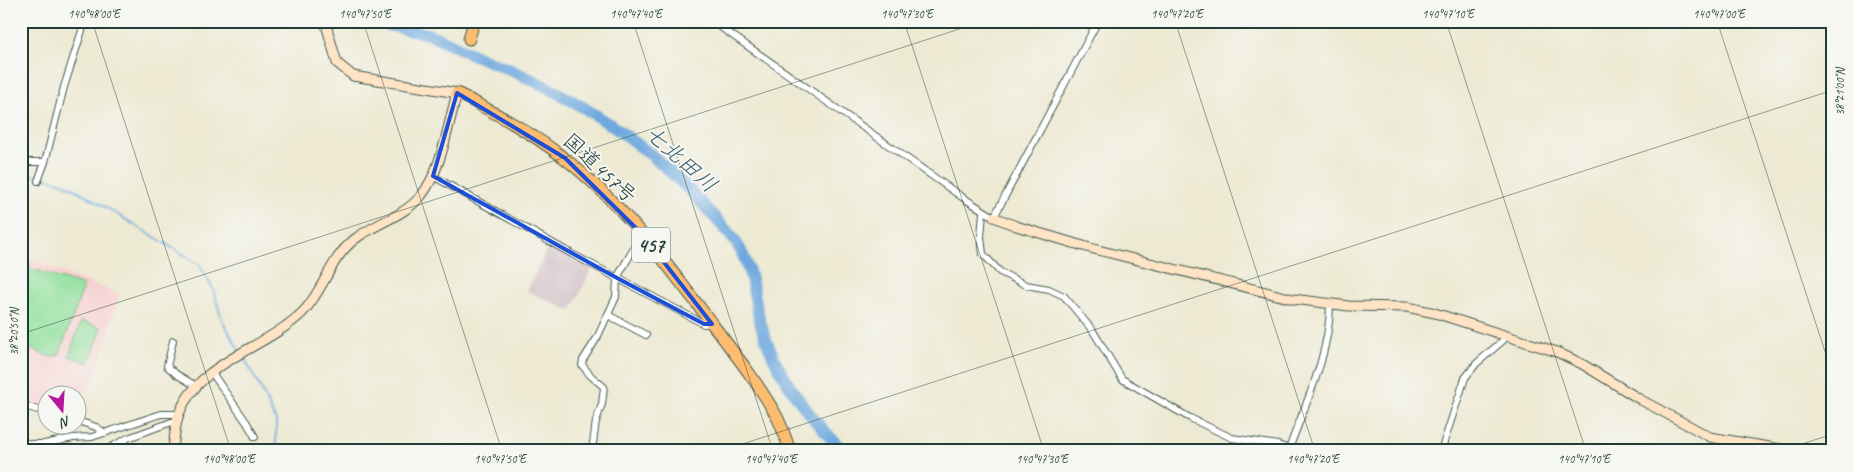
<svg xmlns="http://www.w3.org/2000/svg" width="1854" height="472" viewBox="0 0 1854 472" font-family="Caveat,'Klee One',sans-serif">
	<style>
		.built { fill: #f7d0d0 }
		.industrial { fill: #d2bec5 }
		.green { fill: #92e09d; stroke: #588e68 }
		.lines { fill: none; stroke-linecap: round; stroke-linejoin: round }
		.stream { stroke: #6da8de; stroke-width: 2 }
		.river { stroke: #6da8de; stroke-width: 12 }
		.street-casing { stroke: #3e574c; stroke-width: 8 }
		.secondary-casing { stroke: #3e574c; stroke-width: 11 }
		.highway-casing { stroke: #3e574c; stroke-width: 13 }
		.street { stroke: #fff; stroke-width: 6 }
		.secondary { stroke: #fee4c5; stroke-width: 9 }
		.highway { stroke: #fdbc6f; stroke-width: 11 }
		.marked { fill: none; stroke: #1d4ed8; stroke-width: 4; stroke-linejoin: round }
		.ticks { fill: none; stroke: #1f3d34; stroke-width: 1; stroke-opacity: 0.45 }
		.labels { text-anchor: middle; dominant-baseline: central; stroke-width: 4; stroke-linejoin: round; paint-order: stroke }
		.shield { fill: #f6f6f2; stroke: #60746d; stroke-width: 1 }
		.shield-label { font-size: 20px; font-weight: bold; fill: #1f3d34 }
		.street-label { font-size: 21px; fill: #1f3d34; stroke: #f6f6f2 }
		.water-label { font-size: 22px; font-style: italic; fill: #365d67; stroke: #f6f6f2 }
		.neatline { fill: none; stroke: #1f3d34; stroke-width: 2 }
		.ticks-label { font-size: 12px; text-anchor: middle; fill: #1f3d34 }
	</style>
	<rect width="100%" height="100%" fill="#f6f6f2"/>
	<filter id="ink" filterUnits="userSpaceOnUse"><feTurbulence type="fractalNoise" baseFrequency=".02" numOctaves="2"/><feDisplacementMap in="SourceGraphic" scale="10" xChannelSelector="R" yChannelSelector="G"/><feConvolveMatrix kernelMatrix="1 2 1 2 8 2 1 2 1" color-interpolation-filters="sRGB"/></filter>
	<filter id="wash" filterUnits="userSpaceOnUse"><feTurbulence type="fractalNoise" baseFrequency=".0096" numOctaves="4" result="noise"/><feDisplacementMap in="SourceGraphic" scale="20" xChannelSelector="R" yChannelSelector="G"/><feGaussianBlur stdDeviation="1.12" result="paint"/><feColorMatrix in="noise" values="0 0 0 0 0 0 0 0 0 0 0 0 0 0 0 0 0 1.4 0 .05"/><feComposite in="paint" operator="in"/></filter>
	<g filter="url(#wash)">
		<rect width="100%" height="100%" fill="#ede9d2"/>
		<!-- built -->
		<polygon class="built" points="21,256 119,294 98,371 78,404 78,394 48,394 47,408 21,401"/>
		<!-- industrial -->
		<polygon class="industrial" points="548,247 592,268 571,311 527,291"/>
		<!-- green -->
		<g class="green">
			<polygon points="21,265 84,286 59,355 51,357 21,345"/>
			<polygon points="81,321 102,328 89,363 69,356"/>
		</g>
		<g class="lines">
			<!-- stream -->
			<g class="stream">
				<polyline points="21,173 38,176"/>
				<polyline points="43,177 65,184 82,193 199,264 213,289 222,320 239,350"/>
				<polyline points="243,356 261,389 276,421 276,451"/>
			</g>
			<!-- river -->
			<path class="river" d="M372,21C390,26 409,29 427,34C444,39 459,49 476,56C563,89 645,139 707,209C719,223 734,236 742,253C753,275 754,299 760,322C775,373 806,415 844,451"/>
		</g>
	</g>
	<g filter="url(#ink)">
		<g class="lines">
			<!-- street casing -->
			<g class="street-casing">
				<g id="street">
					<polyline points="712,21 962,197 994,217 1098,21"/>
					<polyline points="748,21 749,21"/>
					<polyline points="21,162 45,162"/>
					<polyline points="433,176 572,254 704,324 712,324"/>
					<polyline points="38,181 45,162 64,87 85,21"/>
					<polyline points="983,212 981,237 983,254 1000,272 1026,285 1049,289 1064,296 1093,331 1122,379 1190,418 1232,438 1278,445 1294,451"/>
					<polyline points="608,315 646,335"/>
					<polyline points="173,341 167,366 176,374 196,386"/>
					<polyline points="212,373 247,423 255,437"/>
					<polyline points="21,405 48,413"/>
					<polyline points="78,421 96,427 105,433"/>
					<polyline points="21,441 31,444 44,444 73,438 92,437 161,414 179,414"/>
					<path d="M1289,449C1306,402 1330,354 1330,304"/>
					<polyline points="104,451 128,438 177,420"/>
					<polyline points="592,451 596,421 602,404 604,387 591,376 582,365 583,360 597,338 616,297 617,278 642,234"/>
					<polyline points="1365,451 1368,449 1381,451"/>
					<polyline points="1441,451 1465,378 1476,364 1508,336"/>
				</g>
			</g>
			<!-- secondary casing -->
			<g class="secondary-casing">
				<g id="secondary">
					<polyline points="994,217 1016,226 1090,248 1293,299 1349,306 1407,307 1435,313 1557,352 1582,364 1641,400 1710,437 1793,451"/>
					<path d="M173,451C174,439 175,425 179,414C199,361 265,349 303,312C324,290 330,258 355,239C376,223 404,216 421,196C442,170 448,124 457,93L353,76L337,63L325,21"/>
				</g>
			</g>
			<!-- highway casing -->
			<g class="highway-casing">
				<g id="highway">
					<polyline points="1828,21 1833,24"/>
					<polyline points="469,39 474,21"/>
					<path d="M457,93C493,112 531,132 564,158C623,204 668,265 713,325C735,354 758,383 776,415C782,426 786,439 790,451"/>
				</g>
			</g>
			<!-- street -->
			<use href="#street" class="street"/>
			<!-- secondary -->
			<use href="#secondary" class="secondary"/>
			<!-- highway -->
			<use href="#highway" class="highway"/>
		</g>
	</g>
	<!-- marked area -->
	<path class="marked" d="M457,93L565,158L642,234L712,324H704L617,278L433,176Z"/>
	<!-- ticks -->
	<path class="ticks" d="M92,21L231,451M363,21L502,451M633,21L773,451M904,21L1044,451M1175,21L1315,451M1446,21L1586,451M1717,21L1833,376M21,334L984,21M721,451L1833,90M1780,451L1833,434"/>
	<g class="labels">
		<!-- shield labels -->
		<rect class="shield" x="632" y="227.5" width="38" height="35" rx="4"/>
		<g class="shield-label">
			<text x="651" y="245">457</text>
		</g>
		<!-- street labels -->
		<g class="street-label">
			<text transform="translate(600 168) rotate(43)">国道457号</text>
		</g>
		<!-- water labels -->
		<g class="water-label">
			<text transform="translate(681 159) rotate(42)">七北田川</text>
		</g>
	</g>
	<!-- margin -->
	<rect width="1854" height="472" fill="none" stroke="#f6f6f2" stroke-width="55"/>
	<!-- north arrow -->
	<g transform="translate(62 410) rotate(162)"><circle r="24" fill="#f6f6f2" stroke="#a0aca6"/>
	<path d="M0-4L9 19L0 12L-9 19Z" fill="#b5179e"/>
	<text y="-8" font-size="14" font-weight="bold" text-anchor="middle" fill="#1f3d34">N</text>
	</g>
	<rect x="28" y="28" width="1798" height="416" class="neatline"/>
	<g class="ticks-label">
		<text x="94" y="18">140°48'00"E</text>
		<text x="365" y="18">140°47'50"E</text>
		<text x="636" y="18">140°47'40"E</text>
		<text x="907" y="18">140°47'30"E</text>
		<text x="1177" y="18">140°47'20"E</text>
		<text x="1448" y="18">140°47'10"E</text>
		<text x="1719" y="18">140°47'00"E</text>
		<text transform="translate(1840 92) rotate(-90)" y="4">38°21'00"N</text>
		<text transform="translate(14 332) rotate(-90)" y="4">38°20'50"N</text>
		<text x="229" y="463">140°48'00"E</text>
		<text x="500" y="463">140°47'50"E</text>
		<text x="771" y="463">140°47'40"E</text>
		<text x="1042" y="463">140°47'30"E</text>
		<text x="1313" y="463">140°47'20"E</text>
		<text x="1584" y="463">140°47'10"E</text>
	</g>
</svg>
